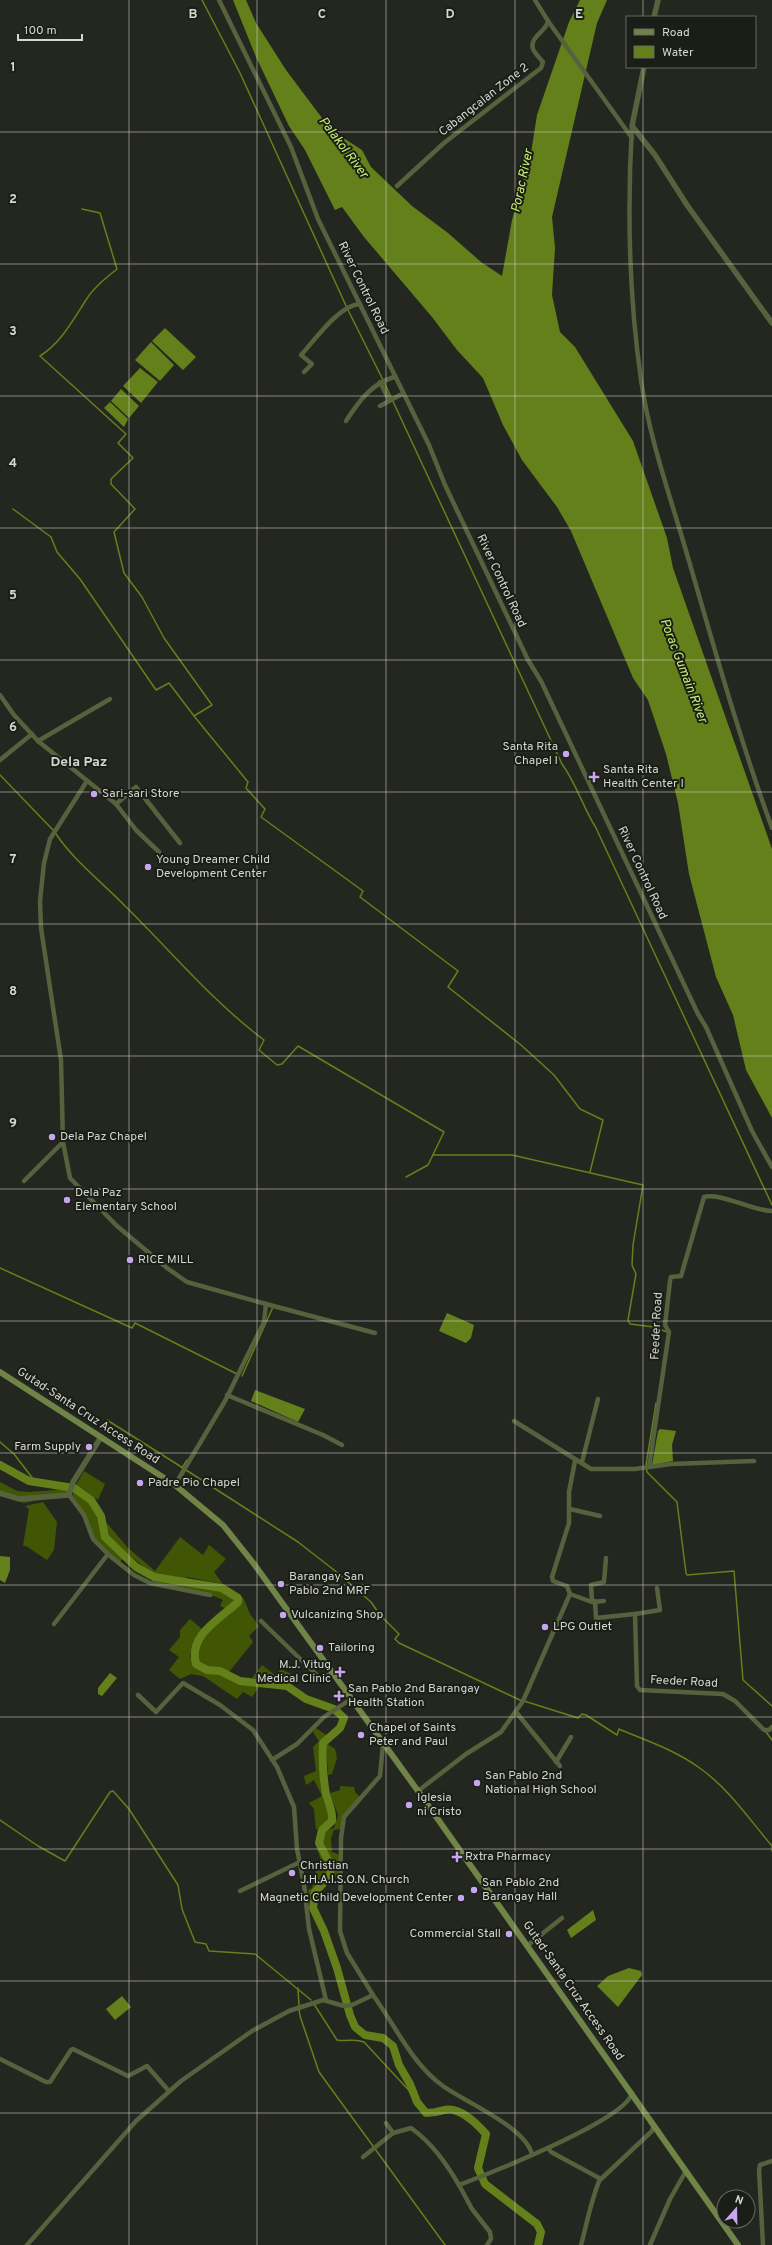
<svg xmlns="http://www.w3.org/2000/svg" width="772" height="2245" viewBox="0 0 772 2245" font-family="Overpass,sans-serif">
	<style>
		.forest { fill: #415604 }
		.water { fill: #64801a }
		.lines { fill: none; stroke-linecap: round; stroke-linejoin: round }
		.stream { stroke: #64801a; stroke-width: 1.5 }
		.river { stroke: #64801a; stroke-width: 8 }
		.minor { stroke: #56623e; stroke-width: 4.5 }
		.tertiary { stroke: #56623e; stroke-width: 5.5 }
		.secondary { stroke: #708448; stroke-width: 6 }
		.grid { fill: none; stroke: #d4d6d0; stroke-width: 1; stroke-opacity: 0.55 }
		.poi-dot { fill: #c7a6f0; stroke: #1b1e16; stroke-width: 1.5 }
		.labels { text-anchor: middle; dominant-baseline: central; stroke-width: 4; stroke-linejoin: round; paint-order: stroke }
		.street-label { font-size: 12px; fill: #d4d6d0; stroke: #1b1e16 }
		.poi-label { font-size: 12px; fill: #d4d6d0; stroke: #1b1e16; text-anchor: start }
		.water-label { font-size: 13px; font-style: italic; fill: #c8f074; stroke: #1b1e16 }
		.quarter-label { font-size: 14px; font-weight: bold; fill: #d4d6d0; stroke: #1b1e16 }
		.grid-label { font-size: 13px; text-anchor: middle; font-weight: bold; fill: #d4d6d0; stroke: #1b1e16; stroke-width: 4; stroke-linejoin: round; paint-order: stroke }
	</style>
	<rect width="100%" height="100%" fill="#24271f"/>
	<!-- forest -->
	<g class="forest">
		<polygon points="84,1471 105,1484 98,1500 76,1485"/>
		<polygon points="0,1482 17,1491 28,1492 70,1489 68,1495 24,1503 0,1496"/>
		<polygon points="74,1491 90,1502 98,1517 104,1539 124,1557 118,1564 93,1539 90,1526 85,1515 71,1498"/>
		<polygon points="43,1502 57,1522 54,1550 47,1560 26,1546 23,1546 29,1509 25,1506"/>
		<polygon points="105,1521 128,1548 155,1571 180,1537 203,1555 209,1545 226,1559 214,1572 223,1584 187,1577 184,1579 153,1575 107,1536"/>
		<polygon points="161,1581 221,1590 236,1601 227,1609 220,1606 223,1600 214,1596 210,1597 153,1584 153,1582"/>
		<path d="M243,1597L250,1614L259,1626L249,1636L253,1642L229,1672L207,1667L199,1663C190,1633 230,1620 243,1597Z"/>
		<polygon points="190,1619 202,1629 194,1642 190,1656 195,1666 206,1672 219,1673 239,1684 261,1684 252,1697 243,1692 237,1699 203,1676 191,1674 180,1679 169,1670 179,1657 169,1650 180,1637 180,1630"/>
		<polygon points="262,1665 275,1675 281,1669 293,1675 287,1682 252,1678"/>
		<polygon points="316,1728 326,1735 321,1744 320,1782 331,1817 316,1830 314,1809 309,1803 322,1796 314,1780 306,1785 304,1776 316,1771 313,1747 319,1741 313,1732"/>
		<polygon points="326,1743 335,1749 337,1758 332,1774 328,1775"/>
		<polygon points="340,1786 354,1787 355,1792 360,1797 350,1808 341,1829 334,1830 331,1838 332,1852 340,1855 339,1877 335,1877 334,1865 321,1844 324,1831 334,1828 338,1815 330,1793 340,1790"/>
		<polygon points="315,1843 329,1866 328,1875 312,1893 311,1908 308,1890 312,1888 316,1875 314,1865 321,1860"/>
	</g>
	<!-- water -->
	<g class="water">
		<polygon points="233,0 246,0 256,23 286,70 331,130 362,150 371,167 412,206 448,233 481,262 502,276 512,220 531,153 537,115 569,22 580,0 607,0 597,23 552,217 555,248 552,295 560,332 575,347 633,441 667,538 673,568 772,849 772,1118 746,1070 733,1015 716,977 689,874 678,803 666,754 648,700 633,678 571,531 557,507 522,460 503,425 483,378 457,350 432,317 364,237 342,207 335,210 305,150 289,126 256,57"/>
		<polygon points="165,328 196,357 183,370 152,341"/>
		<polygon points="151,342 174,365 160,381 135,360"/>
		<polygon points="140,368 158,382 141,403 123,386"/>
		<polygon points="121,389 139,406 129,418 111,401"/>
		<polygon points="110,402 128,419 124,427 104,408"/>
		<polygon points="447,1313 474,1325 471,1338 466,1343 439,1331"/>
		<polygon points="255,1390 305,1409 298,1422 251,1401"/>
		<polygon points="660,1429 676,1431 672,1445 673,1461 652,1465 658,1431"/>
		<polygon points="0,1556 10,1557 10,1570 5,1583 0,1580"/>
		<polygon points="110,1673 117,1678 102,1696 98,1694 98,1688"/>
		<polygon points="593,1910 596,1920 571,1938 567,1930"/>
		<polygon points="629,1968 641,1971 642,1975 618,2007 597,1986 608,1976"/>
		<polygon points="122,1996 131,2007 115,2020 106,2009"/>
	</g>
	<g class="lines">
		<!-- stream -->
		<g class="stream">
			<path d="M202,0L240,73L347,308L383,380L562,764C576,783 583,807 596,828L772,1205"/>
			<path d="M82,209L100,213L117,269C106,278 93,288 86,300C73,320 61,343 40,356L126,434L118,443L133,458L111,479V484L135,509L114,532L124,573L142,597L164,638L212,705L194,716L248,782L246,788L265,809L261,817L363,891L360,897L458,971L448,987L521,1045L554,1075L580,1109L603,1120L590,1172"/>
			<polyline points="13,509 51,537 57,552 80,579 156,690 169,683 194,716"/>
			<polyline points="0,775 53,830"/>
			<path d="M56,834C75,862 102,882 125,906C171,951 212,1001 264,1040L259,1050L277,1065L282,1064L298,1046L444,1132L428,1165L406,1177"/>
			<polyline points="433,1155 512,1155 643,1185 633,1245 632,1265 636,1274 628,1320 630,1324 654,1327 667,1332"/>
			<polyline points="0,1268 132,1328 135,1323 237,1374"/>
			<polyline points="242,1376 273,1307"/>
			<polyline points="656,1403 646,1465 647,1472 677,1502 686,1573 687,1575 734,1571 743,1680 772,1706"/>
			<polyline points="107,1420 183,1468"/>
			<polyline points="0,1442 14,1454 34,1480 40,1483"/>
			<polyline points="0,1468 1,1466"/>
			<polyline points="182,1468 187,1460"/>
			<polyline points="186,1470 298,1542 334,1570 371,1602 380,1615 399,1634 395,1639 399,1643 522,1701"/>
			<path d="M524,1701L578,1718L582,1714L586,1715L617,1735L619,1729L621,1730C648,1741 677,1751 701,1769C729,1789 750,1820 772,1846"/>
			<polyline points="766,1732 772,1740"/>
			<polyline points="0,1820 38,1846 65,1861 110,1792 113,1791 129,1809 178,1885 182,1909 195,1942 206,1944 209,1951 255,1954 311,2000"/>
			<polyline points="772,1847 772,1851"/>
			<polyline points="298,1988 299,2006"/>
			<path d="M314,2004L337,2040C347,2042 354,2038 364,2042L416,2098"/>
			<polyline points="299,2009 300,2016 319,2072 445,2245"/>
		</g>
		<!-- river -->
		<path class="river" d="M0,1465L29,1481L74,1488L91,1500L101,1516L105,1537L136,1567L154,1577L222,1588L238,1598V1602C220,1619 188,1635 196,1664L207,1670L220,1671L240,1681L287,1686L306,1699L334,1709L344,1718L340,1728L323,1743C322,1760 323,1777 326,1794C329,1804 333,1811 332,1821L322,1830L319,1843L331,1866L330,1876L315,1892L313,1908L324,1931L337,1968L350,2015L355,2027L365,2035L383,2038L393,2046L399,2065L410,2084L417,2102L426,2113C434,2113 437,2112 444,2110C460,2106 477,2124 486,2134L478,2168L485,2184L537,2224L541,2232L538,2245"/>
		<!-- minor -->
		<g class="minor">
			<polyline points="219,0 291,147 318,219 429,445 445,485 528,660 541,681 698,1014 706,1027 752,1131 772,1167"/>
			<polyline points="548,21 632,138"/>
			<path d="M632,126C627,211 629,296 641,380C649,436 668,490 684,544C712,639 738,735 772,828"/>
			<path d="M397,186L444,143L541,68L543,62C540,58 535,54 533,49C529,37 547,31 548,21L535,0"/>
			<path d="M304,372L312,364L301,355C315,340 339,305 360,304"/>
			<polyline points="380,382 389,400"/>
			<polyline points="380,406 402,394"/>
			<path d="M346,421C359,401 371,384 394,377"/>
			<polyline points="0,695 14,715 38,741 116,804 136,830 159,852"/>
			<polyline points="38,741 110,699"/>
			<polyline points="0,760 32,734"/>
			<polyline points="87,781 50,839 44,863 40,901 41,928 61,1060 63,1142 70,1178 117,1226 167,1268 187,1282 266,1304 264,1322 225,1401 175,1485"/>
			<polyline points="116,804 136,787 180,843"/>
			<polyline points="24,1181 63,1142"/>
			<polyline points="266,1304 375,1333"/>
			<polyline points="227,1395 323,1435 342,1445"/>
			<polyline points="514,1421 591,1469 635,1469 671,1464 754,1461"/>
			<polyline points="582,1462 598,1399"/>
			<path d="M649,1467L669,1332L665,1325L670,1281L671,1277L681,1276L704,1197C720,1192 752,1211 772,1211"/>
			<polyline points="69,1495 84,1515 93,1539 110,1556 134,1575 150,1583 210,1595"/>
			<polyline points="570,1509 600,1516"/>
			<polyline points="570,1594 592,1602 604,1601"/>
			<polyline points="595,1601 596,1618 635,1614 637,1686 640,1690 723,1694 735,1701 764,1730 769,1730 772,1727"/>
			<polyline points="592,1602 591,1585 604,1582 606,1558"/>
			<polyline points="635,1614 660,1610 657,1588"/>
			<polyline points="261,1621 321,1679 332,1673"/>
			<polyline points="54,1624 108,1554"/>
			<polyline points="138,1695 156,1712 183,1683 220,1705 253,1730 277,1767 294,1807 297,1849 304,1884 309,1929 326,2000"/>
			<polyline points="516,1712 560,1766"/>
			<polyline points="272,1760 297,1744 324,1717 351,1699"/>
			<polyline points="556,1762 571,1737"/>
			<polyline points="418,1791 466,1754 501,1732 523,1701 570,1594 567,1586 553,1581 552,1577 569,1523 569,1492 575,1461"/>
			<polyline points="240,1891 300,1862"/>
			<polyline points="527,1946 562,1918"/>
			<path d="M373,1995C395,2025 412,2064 443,2086C465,2102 524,2126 532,2154"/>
			<polyline points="0,2059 46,2082 50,2082 71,2050 73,2049 128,2076 147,2066 168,2090"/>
			<path d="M386,2123L393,2133L411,2128C432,2143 446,2163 459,2185C488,2174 626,2120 632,2093"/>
			<polyline points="548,2148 551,2152 601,2179 652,2131 654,2125"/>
			<polyline points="363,2157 393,2133"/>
			<polyline points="459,2185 472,2209 490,2232 491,2239 487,2245"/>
			<polyline points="27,2245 136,2121 181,2081 252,2031 289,2011 323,2000 344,2006 352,2005 373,1995 347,1953 340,1931 341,1838 344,1817 380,1776 383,1744"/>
			<path d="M581,2245C587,2223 591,2200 600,2179"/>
			<polyline points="650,2245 670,2199 686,2171"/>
			<polyline points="763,2245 759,2170 760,2165 772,2161"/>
		</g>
		<!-- tertiary -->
		<g class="tertiary">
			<polyline points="654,17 658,0"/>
			<polyline points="644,67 632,126 655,155 687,205 772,323"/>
			<polyline points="0,1493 19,1499 69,1495 73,1482 101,1437"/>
		</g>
		<!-- secondary -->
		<polyline class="secondary" points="0,1372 175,1485 223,1525 254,1564 418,1791 738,2245"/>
	</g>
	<!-- grid -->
	<path class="grid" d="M129,0V2245M257,0V2245M386,0V2245M515,0V2245M643,0V17M643,67V2245M0,132H772M0,264H772M0,396H772M0,528H772M0,660H772M0,792H772M0,924H772M0,1056H772M0,1189H772M0,1321H772M0,1453H772M0,1585H772M0,1717H772M0,1849H772M0,1981H772M0,2113H772"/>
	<!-- markers -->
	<g class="poi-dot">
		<circle cx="566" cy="754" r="4"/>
		<path d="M592 771h4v4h4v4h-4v4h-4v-4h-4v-4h4z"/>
		<circle cx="94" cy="794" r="4"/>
		<circle cx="148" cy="867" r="4"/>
		<circle cx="52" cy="1137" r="4"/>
		<circle cx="67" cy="1200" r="4"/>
		<circle cx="130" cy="1260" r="4"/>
		<circle cx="89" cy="1447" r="4"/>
		<circle cx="140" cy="1483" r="4"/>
		<circle cx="281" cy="1584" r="4"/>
		<circle cx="283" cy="1615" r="4"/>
		<circle cx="545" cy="1627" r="4"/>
		<circle cx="320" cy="1648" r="4"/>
		<path d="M338 1666h4v4h4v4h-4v4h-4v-4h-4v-4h4z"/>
		<path d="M337 1690h4v4h4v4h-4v4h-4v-4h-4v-4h4z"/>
		<circle cx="361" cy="1735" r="4"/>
		<circle cx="477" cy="1783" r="4"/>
		<circle cx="409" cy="1805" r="4"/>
		<path d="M455 1851h4v4h4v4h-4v4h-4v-4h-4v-4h4z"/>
		<circle cx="292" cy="1873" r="4"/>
		<circle cx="474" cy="1890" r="4"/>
		<circle cx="461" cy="1898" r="4"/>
		<circle cx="509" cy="1934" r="4"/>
	</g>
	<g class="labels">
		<!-- street labels -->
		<g class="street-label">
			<text transform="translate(484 100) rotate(-38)">Cabangcalan Zone 2</text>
			<text transform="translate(363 288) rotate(64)">River Control Road</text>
			<text transform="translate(501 581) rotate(65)">River Control Road</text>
			<text transform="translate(642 873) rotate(65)">River Control Road</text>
			<text transform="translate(657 1326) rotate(-87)">Feeder Road</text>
			<text transform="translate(88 1416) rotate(33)">Gutad-Santa Cruz Access Road</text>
			<text transform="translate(684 1682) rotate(3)">Feeder Road</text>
			<text transform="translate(573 1991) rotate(55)">Gutad-Santa Cruz Access Road</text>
		</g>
		<!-- poi labels -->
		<g class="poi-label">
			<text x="558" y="747" text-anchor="end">Santa Rita<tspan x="558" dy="14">Chapel I</tspan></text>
			<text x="603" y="770">Santa Rita<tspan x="603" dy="14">Health Center I</tspan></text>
			<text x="102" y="794">Sari-sari Store</text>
			<text x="156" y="860">Young Dreamer Child<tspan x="156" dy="14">Development Center</tspan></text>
			<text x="60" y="1137">Dela Paz Chapel</text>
			<text x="75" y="1193">Dela Paz<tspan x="75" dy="14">Elementary School</tspan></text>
			<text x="138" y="1260">RICE MILL</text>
			<text x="81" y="1447" text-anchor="end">Farm Supply</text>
			<text x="148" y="1483">Padre Pio Chapel</text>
			<text x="289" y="1577">Barangay San<tspan x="289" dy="14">Pablo 2nd MRF</tspan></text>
			<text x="291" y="1615">Vulcanizing Shop</text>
			<text x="553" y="1627">LPG Outlet</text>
			<text x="328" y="1648">Tailoring</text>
			<text x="331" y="1665" text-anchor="end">M.J. Vitug<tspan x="331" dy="14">Medical Clinic</tspan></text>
			<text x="348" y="1689">San Pablo 2nd Barangay<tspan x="348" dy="14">Health Station</tspan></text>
			<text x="369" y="1728">Chapel of Saints<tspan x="369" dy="14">Peter and Paul</tspan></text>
			<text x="485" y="1776">San Pablo 2nd<tspan x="485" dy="14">National High School</tspan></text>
			<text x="417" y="1798">Iglesia<tspan x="417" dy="14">ni Cristo</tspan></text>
			<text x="465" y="1857">Rxtra Pharmacy</text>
			<text x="300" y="1866">Christian<tspan x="300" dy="14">J.H.A.I.S.O.N. Church</tspan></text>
			<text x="482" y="1883">San Pablo 2nd<tspan x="482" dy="14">Barangay Hall</tspan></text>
			<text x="453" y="1898" text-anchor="end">Magnetic Child Development Center</text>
			<text x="501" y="1934" text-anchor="end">Commercial Stall</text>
		</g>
		<!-- water labels -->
		<g class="water-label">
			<text transform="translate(343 148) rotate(53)">Palakol River</text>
			<text transform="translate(523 181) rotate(-78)">Porac River</text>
			<text transform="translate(683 671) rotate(69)">Porac Gumain River</text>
		</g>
		<!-- quarter labels -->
		<g class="quarter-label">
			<text x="79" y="762">Dela Paz</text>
		</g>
	</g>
	<g class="grid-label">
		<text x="193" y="18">B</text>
		<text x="322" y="18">C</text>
		<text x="450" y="18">D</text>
		<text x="579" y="18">E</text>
		<text x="13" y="71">1</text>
		<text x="13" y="203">2</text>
		<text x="13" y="335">3</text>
		<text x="13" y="467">4</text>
		<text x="13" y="599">5</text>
		<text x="13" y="731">6</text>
		<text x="13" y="863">7</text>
		<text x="13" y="995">8</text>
		<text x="13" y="1127">9</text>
	</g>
	<!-- legend -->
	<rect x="626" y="16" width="130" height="52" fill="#1b1e16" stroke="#656860"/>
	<rect x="634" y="29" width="20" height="6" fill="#708448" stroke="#656860"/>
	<text x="662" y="36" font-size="12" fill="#d4d6d0">Road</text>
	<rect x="634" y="46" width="20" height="12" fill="#64801a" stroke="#656860"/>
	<text x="662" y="56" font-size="12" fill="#d4d6d0">Water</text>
	<!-- north arrow -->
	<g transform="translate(736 2209) rotate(20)"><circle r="19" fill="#1b1e16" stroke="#656860"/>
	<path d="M0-3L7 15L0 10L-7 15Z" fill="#c7a6f0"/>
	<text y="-6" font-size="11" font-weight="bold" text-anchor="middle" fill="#d4d6d0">N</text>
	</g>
	<!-- scale -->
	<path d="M18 34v6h64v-6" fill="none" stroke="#d4d6d0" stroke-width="2"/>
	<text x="24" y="34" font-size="12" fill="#d4d6d0" stroke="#1b1e16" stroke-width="3" paint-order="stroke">100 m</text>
</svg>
